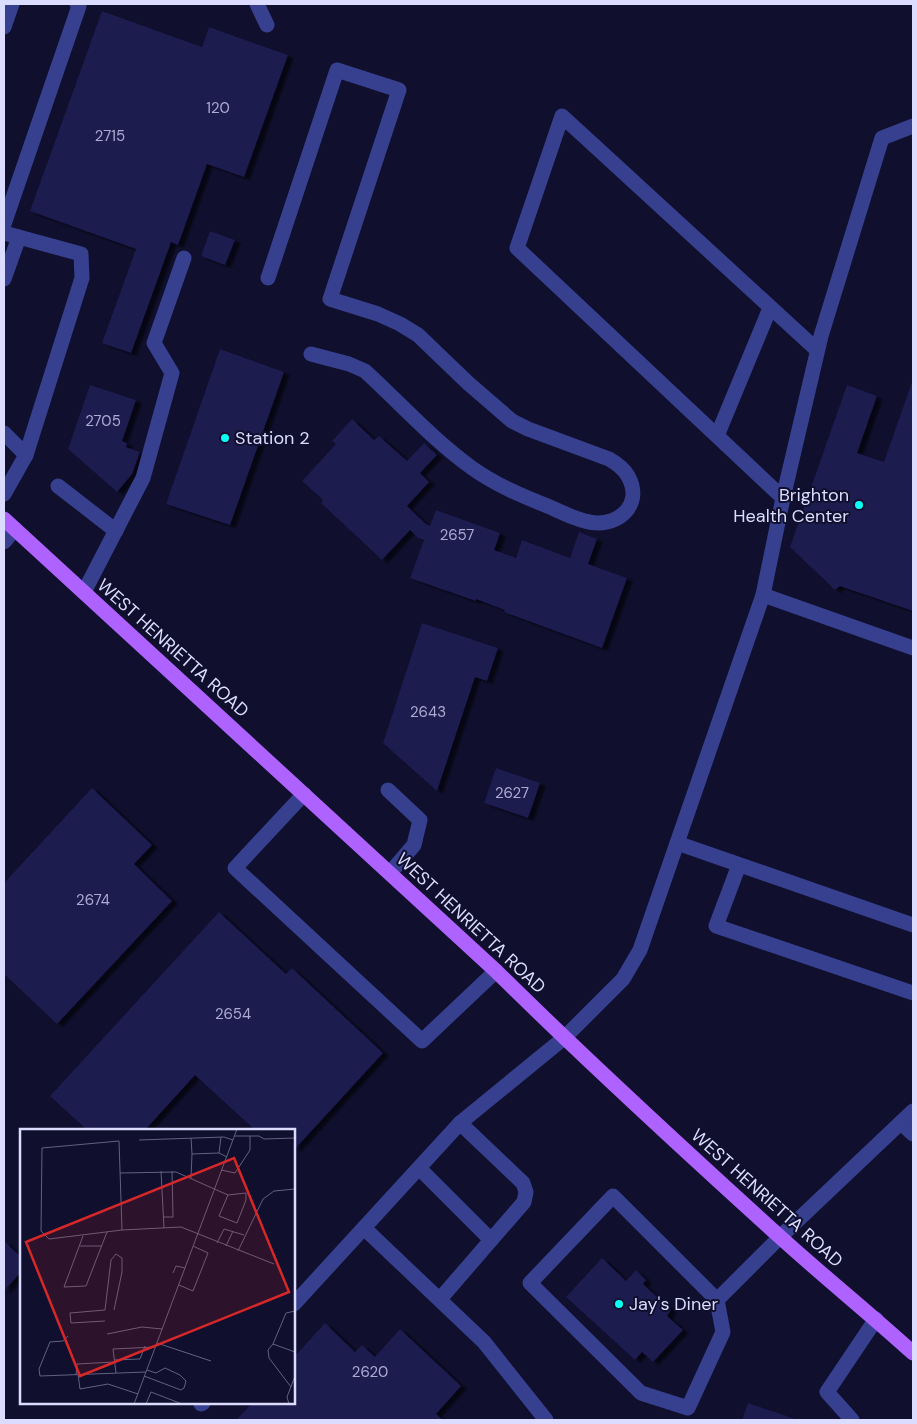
<svg xmlns="http://www.w3.org/2000/svg" width="917" height="1424" viewBox="0 0 917 1424" font-family="'DM Sans',sans-serif">
	<style>
		.building { fill: #1d1a4f; filter: url(#shadow) }
		.lines { fill: none; stroke-linecap: round; stroke-linejoin: round }
		.minor { stroke: #37408f; stroke-width: 15 }
		.major { stroke: #ae62ff; stroke-width: 15 }
		.poi-dot { fill: #07fff5; stroke: #100f2d; stroke-width: 2 }
		.labels { text-anchor: middle; dominant-baseline: central; stroke-width: 4; stroke-linejoin: round; paint-order: stroke }
		.number-label { font-size: 15px; fill: #acacd3 }
		.poi-label { font-size: 18px; fill: #dbdcff; stroke: #100f2d; text-anchor: start }
		.street-label { font-size: 18px; fill: #dbdcff; stroke: #100f2d }
		.inset-road { fill: none; stroke: #616181; stroke-width: 1 }
		.view { fill: #d62828; fill-opacity: 0.15; stroke: #d62828; stroke-width: 2.5 }
		.inset-edge { fill: none; stroke: #dbdcff; stroke-width: 2.5 }
	</style>
	<defs>
		<filter id="shadow"><feDropShadow dx="5.5" dy="3" stdDeviation="1" flood-color="#0009"/></filter>
	</defs>
	<rect width="100%" height="100%" fill="#100f2d"/>
	<!-- building -->
	<g class="building">
		<polygon points="102,11 202,47 209,27 288,55 244,177 207,164 178,245 171,242 131,353 102,343 136,249 30,211"/>
		<polygon points="210,231 235,240 225,265 201,256"/>
		<polygon points="220,349 284,372 230,525 166,504"/>
		<polygon points="913,379 913,611 840,586 835,590 790,547 847,385 877,396 857,453 884,462"/>
		<polygon points="90,385 136,400 122,441 127,443 126,447 140,452 132,474 117,492 68,449"/>
		<polygon points="352,419 374,440 379,436 407,461 424,443 437,455 420,473 429,482 407,506 426,524 430,526 436,510 500,533 494,550 516,558 522,540 570,558 579,532 597,539 588,564 627,578 602,648 504,612 505,610 476,599 476,601 410,578 424,540 418,538 410,530 382,560 321,503 323,500 302,481 336,444 332,441"/>
		<polygon points="422,623 498,648 487,681 475,677 437,791 383,743"/>
		<polygon points="496,768 540,783 528,818 484,803"/>
		<polygon points="92,788 152,845 134,864 172,901 57,1024 4,974 4,883"/>
		<polygon points="219,912 286,974 292,968 383,1053 294,1150 294,1130 255,1130 195,1075 145,1130 87,1130 50,1096"/>
		<polygon points="4,1241 21,1257 21,1272 4,1291"/>
		<polygon points="602,1258 626,1281 636,1270 646,1280 643,1284 671,1310 667,1316 683,1330 653,1362 642,1352 635,1360 566,1297"/>
		<polygon points="325,1323 355,1352 362,1345 375,1357 400,1329 461,1386 436,1414 443,1420 236,1420 252,1403 294,1403 294,1357"/>
		<polygon points="748,1403 798,1420 742,1420"/>
	</g>
	<g class="lines">
		<!-- minor -->
		<g class="minor">
			<polyline points="257,4 267,25"/>
			<polyline points="4,27 12,4"/>
			<polyline points="4,224 79,6 77,4"/>
			<polyline points="4,233 81,254 82,278 26,455 4,494"/>
			<path d="M268,278L337,70L399,90L330,299L378,314L400,324L418,335L468,383L512,421L528,429L609,459C616,463 624,469 628,476C645,507 614,530 585,521C573,518 561,512 550,507C522,496 496,485 472,468C433,440 400,403 365,371L349,364L311,354"/>
			<polyline points="4,279 19,237"/>
			<polyline points="4,433 26,455"/>
			<polyline points="717,436 770,308"/>
			<polyline points="58,486 116,531"/>
			<polyline points="783,498 517,248 562,116 817,350"/>
			<polyline points="4,542 15,529"/>
			<polyline points="84,592 143,478 172,373 154,343 184,258"/>
			<polyline points="763,595 913,648"/>
			<polyline points="388,790 420,820 414,845 390,873"/>
			<polyline points="304,794 235,868 422,1041 496,971"/>
			<polyline points="677,843 913,925"/>
			<polyline points="739,865 716,926 913,993"/>
			<polyline points="901,1123 913,1134"/>
			<polyline points="419,1168 491,1240"/>
			<polyline points="364,1228 484,1342 546,1420"/>
			<polyline points="440,1299 524,1202 526,1192 523,1183 460,1123"/>
			<polyline points="717,1300 613,1196 530,1283 641,1393 688,1408 723,1332 717,1300 780,1237 913,1111"/>
			<polyline points="294,1304 460,1123 564,1038 623,979 640,950 763,595 783,498 821,336 882,138 913,126"/>
			<polyline points="201,1404 203,1403"/>
			<polyline points="852,1420 827,1392 876,1319"/>
		</g>
		<!-- major -->
		<path class="major" d="M4,519L496,971C588,1062 683,1149 779,1236C823,1276 869,1313 913,1353"/>
	</g>
	<!-- markers -->
	<g class="poi-dot">
		<circle cx="225" cy="438" r="5"/>
		<circle cx="859" cy="505" r="5"/>
		<circle cx="619" cy="1304" r="5"/>
	</g>
	<g class="labels">
		<!-- number labels -->
		<g class="number-label">
			<text x="218" y="108">120</text>
			<text x="110" y="136">2715</text>
			<text x="103" y="421">2705</text>
			<text x="457" y="535">2657</text>
			<text x="428" y="712">2643</text>
			<text x="512" y="793">2627</text>
			<text x="93" y="900">2674</text>
			<text x="233" y="1014">2654</text>
			<text x="370" y="1372">2620</text>
		</g>
		<!-- poi labels -->
		<g class="poi-label">
			<text x="235" y="438">Station 2</text>
			<text x="849" y="495" text-anchor="end">Brighton<tspan x="849" dy="21">Health Center</tspan></text>
			<text x="629" y="1304">Jay's Diner</text>
		</g>
		<!-- street labels -->
		<g class="street-label">
			<text transform="translate(173 648) rotate(42)">WEST HENRIETTA ROAD</text>
			<text transform="translate(471 923) rotate(43)">WEST HENRIETTA ROAD</text>
			<text transform="translate(767 1198) rotate(42)">WEST HENRIETTA ROAD</text>
		</g>
	</g>
	<!-- overview -->
	<g transform="translate(20 1129)">
		<rect width="275" height="275" fill="#100f2d"/>
		<path class="inset-road" d="M214,7H239L244,10L275,9M171,9L172,25M119,11L204,8L213,11M199,24L201,8M201,41L215,44L230,21V7M141,42L144,99M100,44L156,43L208,66L226,64V71L217,94L199,87L208,66M171,49L172,25L199,24L207,28M143,88H153L152,42M102,101L99,12L22,19L21,102L29,110L102,101L161,98L254,135M63,107L44,158L66,157L87,103M197,114L204,100L224,106M60,117H82M206,117L213,102M218,122L243,70L254,62L275,60M153,144L156,137L165,139M159,156L173,162L188,124L173,117M275,182L266,184L253,215L275,223M85,192L51,194L50,184L85,181L91,131L96,125L102,129V143L94,181M87,205L122,198L142,200M48,207L43,212L30,213L19,240L20,247L126,243M137,214L191,232M253,215L248,221L249,229L271,258M94,231L120,230L125,217M96,244L93,220L135,218M58,245L60,260L88,255L118,265M56,246L57,235L94,233M124,247L161,261L164,259L166,252L160,246L145,239L136,244L127,241M114,275L217,0M126,275L131,263L162,275M269,275L267,268L275,247"/>
		<path class="view" d="M214,29L269,163L60,247L6,113Z"/>
		<rect width="275" height="275" class="inset-edge"/>
	</g>
	<!-- border -->
	<rect width="917" height="1424" fill="none" stroke="#dbdcff" stroke-width="10"/>
</svg>
